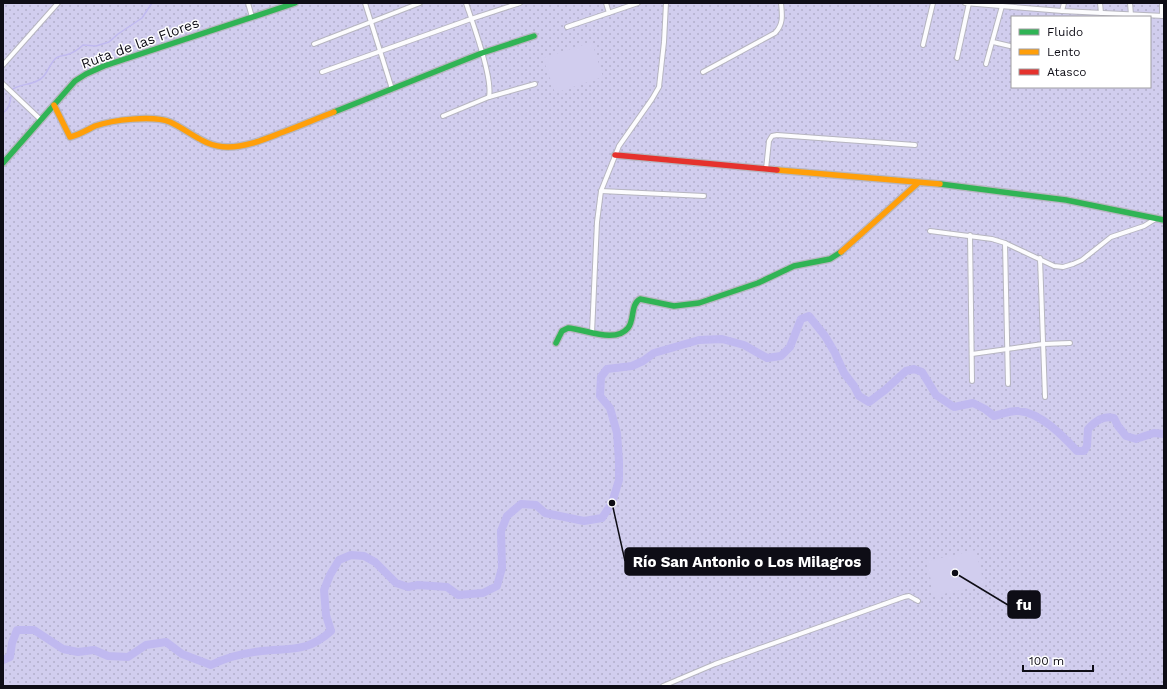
<svg xmlns="http://www.w3.org/2000/svg" width="1167" height="689" viewBox="0 0 1167 689" font-family="'Work Sans',sans-serif">
	<style>
		.park { fill: url(#park-dots); fill-rule: evenodd }
		.garden { fill: #d1cdee }
		.lines { fill: none; stroke-linecap: round; stroke-linejoin: round }
		.stream { stroke: #c0b9f0; stroke-width: 1.5 }
		.river { stroke: #c0b9f0; stroke-width: 8 }
		.street-casing { stroke: #b7b6c0; stroke-width: 6 }
		.fast-casing { stroke: #b7b6c0; stroke-width: 8 }
		.slow-casing { stroke: #b7b6c0; stroke-width: 8 }
		.jam-casing { stroke: #b7b6c0; stroke-width: 8 }
		.street { stroke: #fcfcfe; stroke-width: 4 }
		.fast { stroke: #30b455; stroke-width: 5.5 }
		.slow { stroke: #ff9f0a; stroke-width: 5.5 }
		.jam { stroke: #e5322d; stroke-width: 5.5 }
		.labels { text-anchor: middle; dominant-baseline: central; stroke-width: 3; stroke-linejoin: round; paint-order: stroke }
		.street-label { font-size: 14px; fill: #0e0d16; stroke: #fff }
		.leader { fill: none; stroke: #0e0d16; stroke-width: 1.5 }
		.callout-dot { fill: #0e0d16; stroke: #fff; stroke-width: 1.5 }
		.callout { fill: #0e0d16; stroke: #0e0d16; stroke-width: 1.5 }
		.callout-label { font-size: 15px; text-anchor: middle; font-weight: bold; fill: #fff }
	</style>
	<defs>
		<pattern id="park-dots" width="8" height="8" patternUnits="userSpaceOnUse"><rect width="8" height="8" fill="#d1cdee"/><path d="M2 2h.1M6 6h.1" fill="none" stroke="#b2afcb" stroke-width="1.8" stroke-linecap="round"/></pattern>
	</defs>
	<rect width="100%" height="100%" fill="#ebeaf8"/>
	<!-- park -->
	<path class="park" d="M3,3H1164V686H3ZM1012,17H1150V87H1012Z"/>
	<!-- garden -->
	<g class="garden">
		<polygon points="592,42 603,77 555,93 543,58"/>
		<polygon points="976,550 984,585 934,596 927,561"/>
	</g>
	<g class="lines">
		<!-- stream -->
		<g class="stream">
			<path d="M13,89C21,84 29,85 37,81C47,77 48,66 55,59C58,56 62,56 66,55C73,53 78,50 83,45L96,46L109,42L118,34L142,18L152,3"/>
			<path d="M3,113C9,109 10,103 11,96"/>
		</g>
		<!-- river -->
		<path class="river" d="M3,660L10,657L12,643L17,630H34L63,649L78,652L94,650L108,656L128,657L146,645L166,642L182,654L211,665C227,657 244,653 262,651C291,648 308,652 331,631L326,615L324,590L330,575L339,560L351,555L364,556L375,562L396,583L408,587L418,585L447,587L458,595L483,593L497,586L502,568L501,531L507,516L521,504L536,505L545,513L584,521L602,518L612,503L619,480V461L617,433L610,408L600,396L601,377L607,369L632,366L643,361L654,353L699,340L722,339L744,345L767,358L781,356L790,347L801,319L809,316L825,336L835,353L844,373L854,386L859,396L869,402L885,390L906,371L914,369L922,372L936,395L954,407L973,403L985,409L994,416C1002,414 1011,410 1019,411C1041,413 1063,436 1077,451H1084L1087,446L1088,429C1096,421 1103,415 1114,418L1118,426L1126,436L1136,439L1154,433L1164,434"/>
		<!-- street casing -->
		<g class="street-casing">
			<g id="street">
				<polyline points="248,3 252,17"/>
				<polyline points="365,3 392,89"/>
				<polyline points="606,3 609,13"/>
				<polyline points="965,3 1062,11 1164,16"/>
				<polyline points="1100,3 1101,13"/>
				<polyline points="1130,3 1131,15"/>
				<polyline points="1162,3 1162,16"/>
				<polyline points="1062,11 1064,3"/>
				<polyline points="567,27 638,3"/>
				<polyline points="993,42 1010,46"/>
				<polyline points="314,44 420,3"/>
				<polyline points="923,45 933,3"/>
				<polyline points="957,58 969,3"/>
				<polyline points="986,64 1002,6"/>
				<polyline points="3,65 58,3"/>
				<polyline points="322,72 471,19 520,3"/>
				<path d="M703,72L775,33C784,24 782,14 781,3"/>
				<polyline points="3,84 41,120"/>
				<polyline points="489,97 535,84"/>
				<path d="M443,116L489,97C493,78 473,24 466,3"/>
				<polyline points="766,169 769,141 772,136 777,135 915,145"/>
				<polyline points="601,191 704,196"/>
				<polyline points="930,231 992,239 1005,243 1054,266 1063,267 1073,264 1082,260 1111,237 1144,226 1157,218"/>
				<polyline points="970,235 972,381"/>
				<polyline points="1005,243 1008,384"/>
				<polyline points="1040,258 1045,397"/>
				<polyline points="592,333 597,222 601,191 619,146 652,99 659,87 664,42 666,3"/>
				<polyline points="972,354 1043,344 1070,343"/>
				<polyline points="663,686 715,664 904,597 909,596 918,601"/>
			</g>
		</g>
		<!-- fast casing -->
		<g class="fast-casing">
			<g id="fast">
				<polyline points="334,112 482,53 534,36"/>
				<polyline points="3,163 75,81 86,74 104,66 295,3"/>
				<polyline points="940,184 1066,200 1164,220"/>
				<path d="M556,343L562,331L568,328C585,329 615,344 628,328C635,319 630,305 640,299L674,306L699,303L758,283L794,266L830,259L841,252"/>
			</g>
		</g>
		<!-- slow casing -->
		<g class="slow-casing">
			<g id="slow">
				<path d="M54,105L70,137C79,135 87,130 95,126C112,120 153,115 170,122C190,131 204,147 228,147C248,147 267,138 286,131C302,125 318,118 334,112"/>
				<polyline points="777,170 940,184"/>
				<polyline points="841,252 918,183"/>
			</g>
		</g>
		<!-- jam casing -->
		<g class="jam-casing">
			<polyline id="jam" points="615,155 777,170"/>
		</g>
		<!-- street -->
		<use href="#street" class="street"/>
		<!-- fast -->
		<use href="#fast" class="fast"/>
		<!-- slow -->
		<use href="#slow" class="slow"/>
		<!-- jam -->
		<use href="#jam" class="jam"/>
	</g>
	<g class="labels">
		<!-- street labels -->
		<g class="street-label">
			<text transform="translate(140 43) rotate(-20)">Ruta de las Flores</text>
		</g>
	</g>
	<!-- callouts -->
	<path class="leader" d="M612 503L625 561M955 573L1008 605"/>
	<g class="callout-dot">
		<circle cx="612" cy="503" r="4"/>
		<circle cx="955" cy="573" r="4"/>
	</g>
	<g class="callout">
		<rect x="625" y="548" width="245" height="27" rx="4"/>
		<rect x="1008" y="591" width="32" height="27" rx="4"/>
	</g>
	<g class="callout-label">
		<text x="747" y="567">Río San Antonio o Los Milagros</text>
		<text x="1024" y="610">fu</text>
	</g>
	<!-- border -->
	<rect width="1167" height="689" fill="none" stroke="#0e0d16" stroke-width="8"/>
	<!-- legend -->
	<rect x="1011" y="16" width="140" height="72" fill="#ffffff" stroke="#9f9ea2"/>
	<rect x="1019" y="29" width="20" height="6" fill="#30b455" stroke="#9f9ea2"/>
	<text x="1047" y="36" font-size="12" fill="#0e0d16">Fluido</text>
	<rect x="1019" y="49" width="20" height="6" fill="#ff9f0a" stroke="#9f9ea2"/>
	<text x="1047" y="56" font-size="12" fill="#0e0d16">Lento</text>
	<rect x="1019" y="69" width="20" height="6" fill="#e5322d" stroke="#9f9ea2"/>
	<text x="1047" y="76" font-size="12" fill="#0e0d16">Atasco</text>
	<!-- scale -->
	<path d="M1023 665v6h70v-6" fill="none" stroke="#0e0d16" stroke-width="2"/>
	<text x="1029" y="665" font-size="12" fill="#0e0d16" stroke="#ffffff" stroke-width="3" paint-order="stroke">100 m</text>
</svg>
